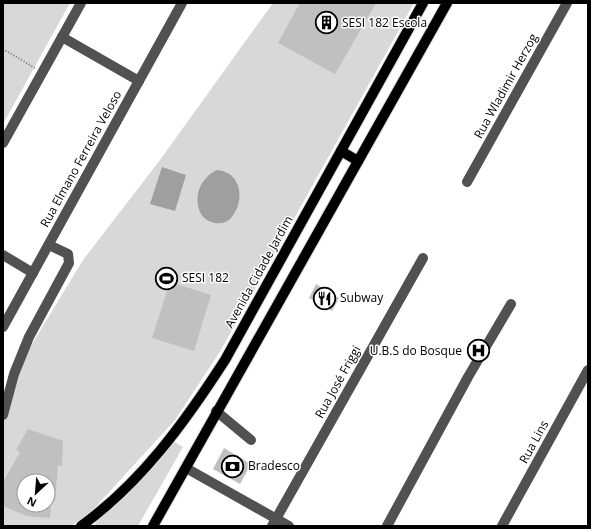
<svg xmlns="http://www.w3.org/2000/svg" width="591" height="529" viewBox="0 0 591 529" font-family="'Open Sans',sans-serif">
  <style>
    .green { fill: #d8d8d8; fill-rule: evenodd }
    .water { fill: #9f9f9f }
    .building { fill: #c0c0c0; fill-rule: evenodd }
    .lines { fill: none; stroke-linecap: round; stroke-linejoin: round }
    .major-casing { stroke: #dbdbdb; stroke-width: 12 }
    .path { stroke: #737373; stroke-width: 2; stroke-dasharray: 1 2; stroke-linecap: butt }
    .minor { stroke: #515151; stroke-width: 10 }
    .major { stroke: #000; stroke-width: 10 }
    .labels { text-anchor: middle; stroke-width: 3; stroke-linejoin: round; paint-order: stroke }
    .poi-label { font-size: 12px; fill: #000; stroke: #fff; text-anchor: start }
    .street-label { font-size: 12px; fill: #000; stroke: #fff }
  </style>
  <rect width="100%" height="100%" fill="#fff"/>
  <g class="green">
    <polygon points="3,3 70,3 3,124"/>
    <path d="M273,3H414L221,350L175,420L90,513L71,526H3V422L21,362L83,260L160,160ZM24,481H48V505H24Z"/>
    <polygon points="173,441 183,447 138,526 93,526"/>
  </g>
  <g class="water">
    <polygon points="162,167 186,175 175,211 150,204"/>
    <path d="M217,170C242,172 246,202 230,219C222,227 206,223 201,214C192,197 201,177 217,170Z"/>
  </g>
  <g class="building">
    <polygon points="300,3 376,3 335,74 278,43"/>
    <polygon points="170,282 211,295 194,351 152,338"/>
    <polygon points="316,284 339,298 332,311 309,298"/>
    <path d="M28,429L63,441L62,466L58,465L55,501L51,502L50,518L27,516L3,506V490L5,487L3,486V482L20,452L16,450ZM24,481H48V505H24Z"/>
    <polygon points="224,448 251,464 240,484 213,469"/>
  </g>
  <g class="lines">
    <defs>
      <g id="major">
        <polyline points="341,151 358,161"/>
        <path d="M81,526C141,483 185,422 225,360L423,3"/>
        <polyline points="153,526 447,3"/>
      </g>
    </defs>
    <use href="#major" class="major-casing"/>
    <polyline class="path" points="3,49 35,68"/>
    <g class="minor">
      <polyline points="62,37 139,81"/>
      <polyline points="3,143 81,3"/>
      <polyline points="467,182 567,3"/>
      <polyline points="3,255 33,273"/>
      <polyline points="3,327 182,3"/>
      <polyline points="216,411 251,440"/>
      <polyline points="3,415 14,374 29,337 69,263 68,254 49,245"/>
      <polyline points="186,468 289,526"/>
      <polyline points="272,526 423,258"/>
      <polyline points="387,526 468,377 511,304"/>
      <polyline points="502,526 588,370"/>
    </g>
    <use href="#major" class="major"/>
  </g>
  <defs>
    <symbol id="building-ring" viewBox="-11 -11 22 22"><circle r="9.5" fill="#fff" stroke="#000" stroke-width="1.5"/><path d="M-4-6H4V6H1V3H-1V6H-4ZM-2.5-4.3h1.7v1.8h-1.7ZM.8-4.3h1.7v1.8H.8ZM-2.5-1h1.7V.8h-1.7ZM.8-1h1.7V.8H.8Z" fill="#000"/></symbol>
    <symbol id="stadium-ring" viewBox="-11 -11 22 22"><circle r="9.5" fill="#fff" stroke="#000" stroke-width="1.5"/><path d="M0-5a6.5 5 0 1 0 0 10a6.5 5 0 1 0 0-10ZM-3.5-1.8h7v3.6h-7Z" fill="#000"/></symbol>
    <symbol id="restaurant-ring" viewBox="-11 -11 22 22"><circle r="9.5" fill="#fff" stroke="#000" stroke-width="1.5"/><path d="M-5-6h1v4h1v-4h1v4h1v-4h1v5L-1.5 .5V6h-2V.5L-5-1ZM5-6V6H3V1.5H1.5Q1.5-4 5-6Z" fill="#000"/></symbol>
    <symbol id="hospital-ring" viewBox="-11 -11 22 22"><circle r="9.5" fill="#fff" stroke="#000" stroke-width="1.5"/><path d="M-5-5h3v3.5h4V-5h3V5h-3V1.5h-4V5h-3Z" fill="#000"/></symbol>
    <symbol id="bank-ring" viewBox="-11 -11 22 22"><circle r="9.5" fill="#fff" stroke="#000" stroke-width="1.5"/><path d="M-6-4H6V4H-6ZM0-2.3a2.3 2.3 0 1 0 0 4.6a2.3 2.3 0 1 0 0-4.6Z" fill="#000"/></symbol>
  </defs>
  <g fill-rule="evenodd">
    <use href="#building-ring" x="314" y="10" width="25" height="25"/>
    <use href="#stadium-ring" x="154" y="266" width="25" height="25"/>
    <use href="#restaurant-ring" x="312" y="286" width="25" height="25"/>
    <use href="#hospital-ring" x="466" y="338" width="25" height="25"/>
    <use href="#bank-ring" x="220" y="454" width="25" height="25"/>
  </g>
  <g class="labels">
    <g class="poi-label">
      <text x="342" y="27">SESI 182 Escola</text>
      <text x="182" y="282">SESI 182</text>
      <text x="340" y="302">Subway</text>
      <text x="462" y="355" text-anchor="end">U.B.S do Bosque</text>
      <text x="248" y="470">Bradesco</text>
    </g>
    <g class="street-label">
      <text transform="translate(506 86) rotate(-61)" y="4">Rua Wladimir Herzog</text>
      <text transform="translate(81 159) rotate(-61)" y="4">Rua Elmano Ferreira Veloso</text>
      <text transform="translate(259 272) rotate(-61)" y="4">Avenida Cidade Jardim</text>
      <text transform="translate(338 382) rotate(-61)" y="4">Rua José Friggi</text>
      <text transform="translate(534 442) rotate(-61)" y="4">Rua Lins</text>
    </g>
  </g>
  <rect width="591" height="529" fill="none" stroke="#000000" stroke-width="8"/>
  <g transform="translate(36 493) rotate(206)"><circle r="19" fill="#ffffff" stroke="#999999"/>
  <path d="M0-3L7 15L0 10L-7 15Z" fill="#000000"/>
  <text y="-6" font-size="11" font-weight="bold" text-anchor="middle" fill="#000000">N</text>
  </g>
</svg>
